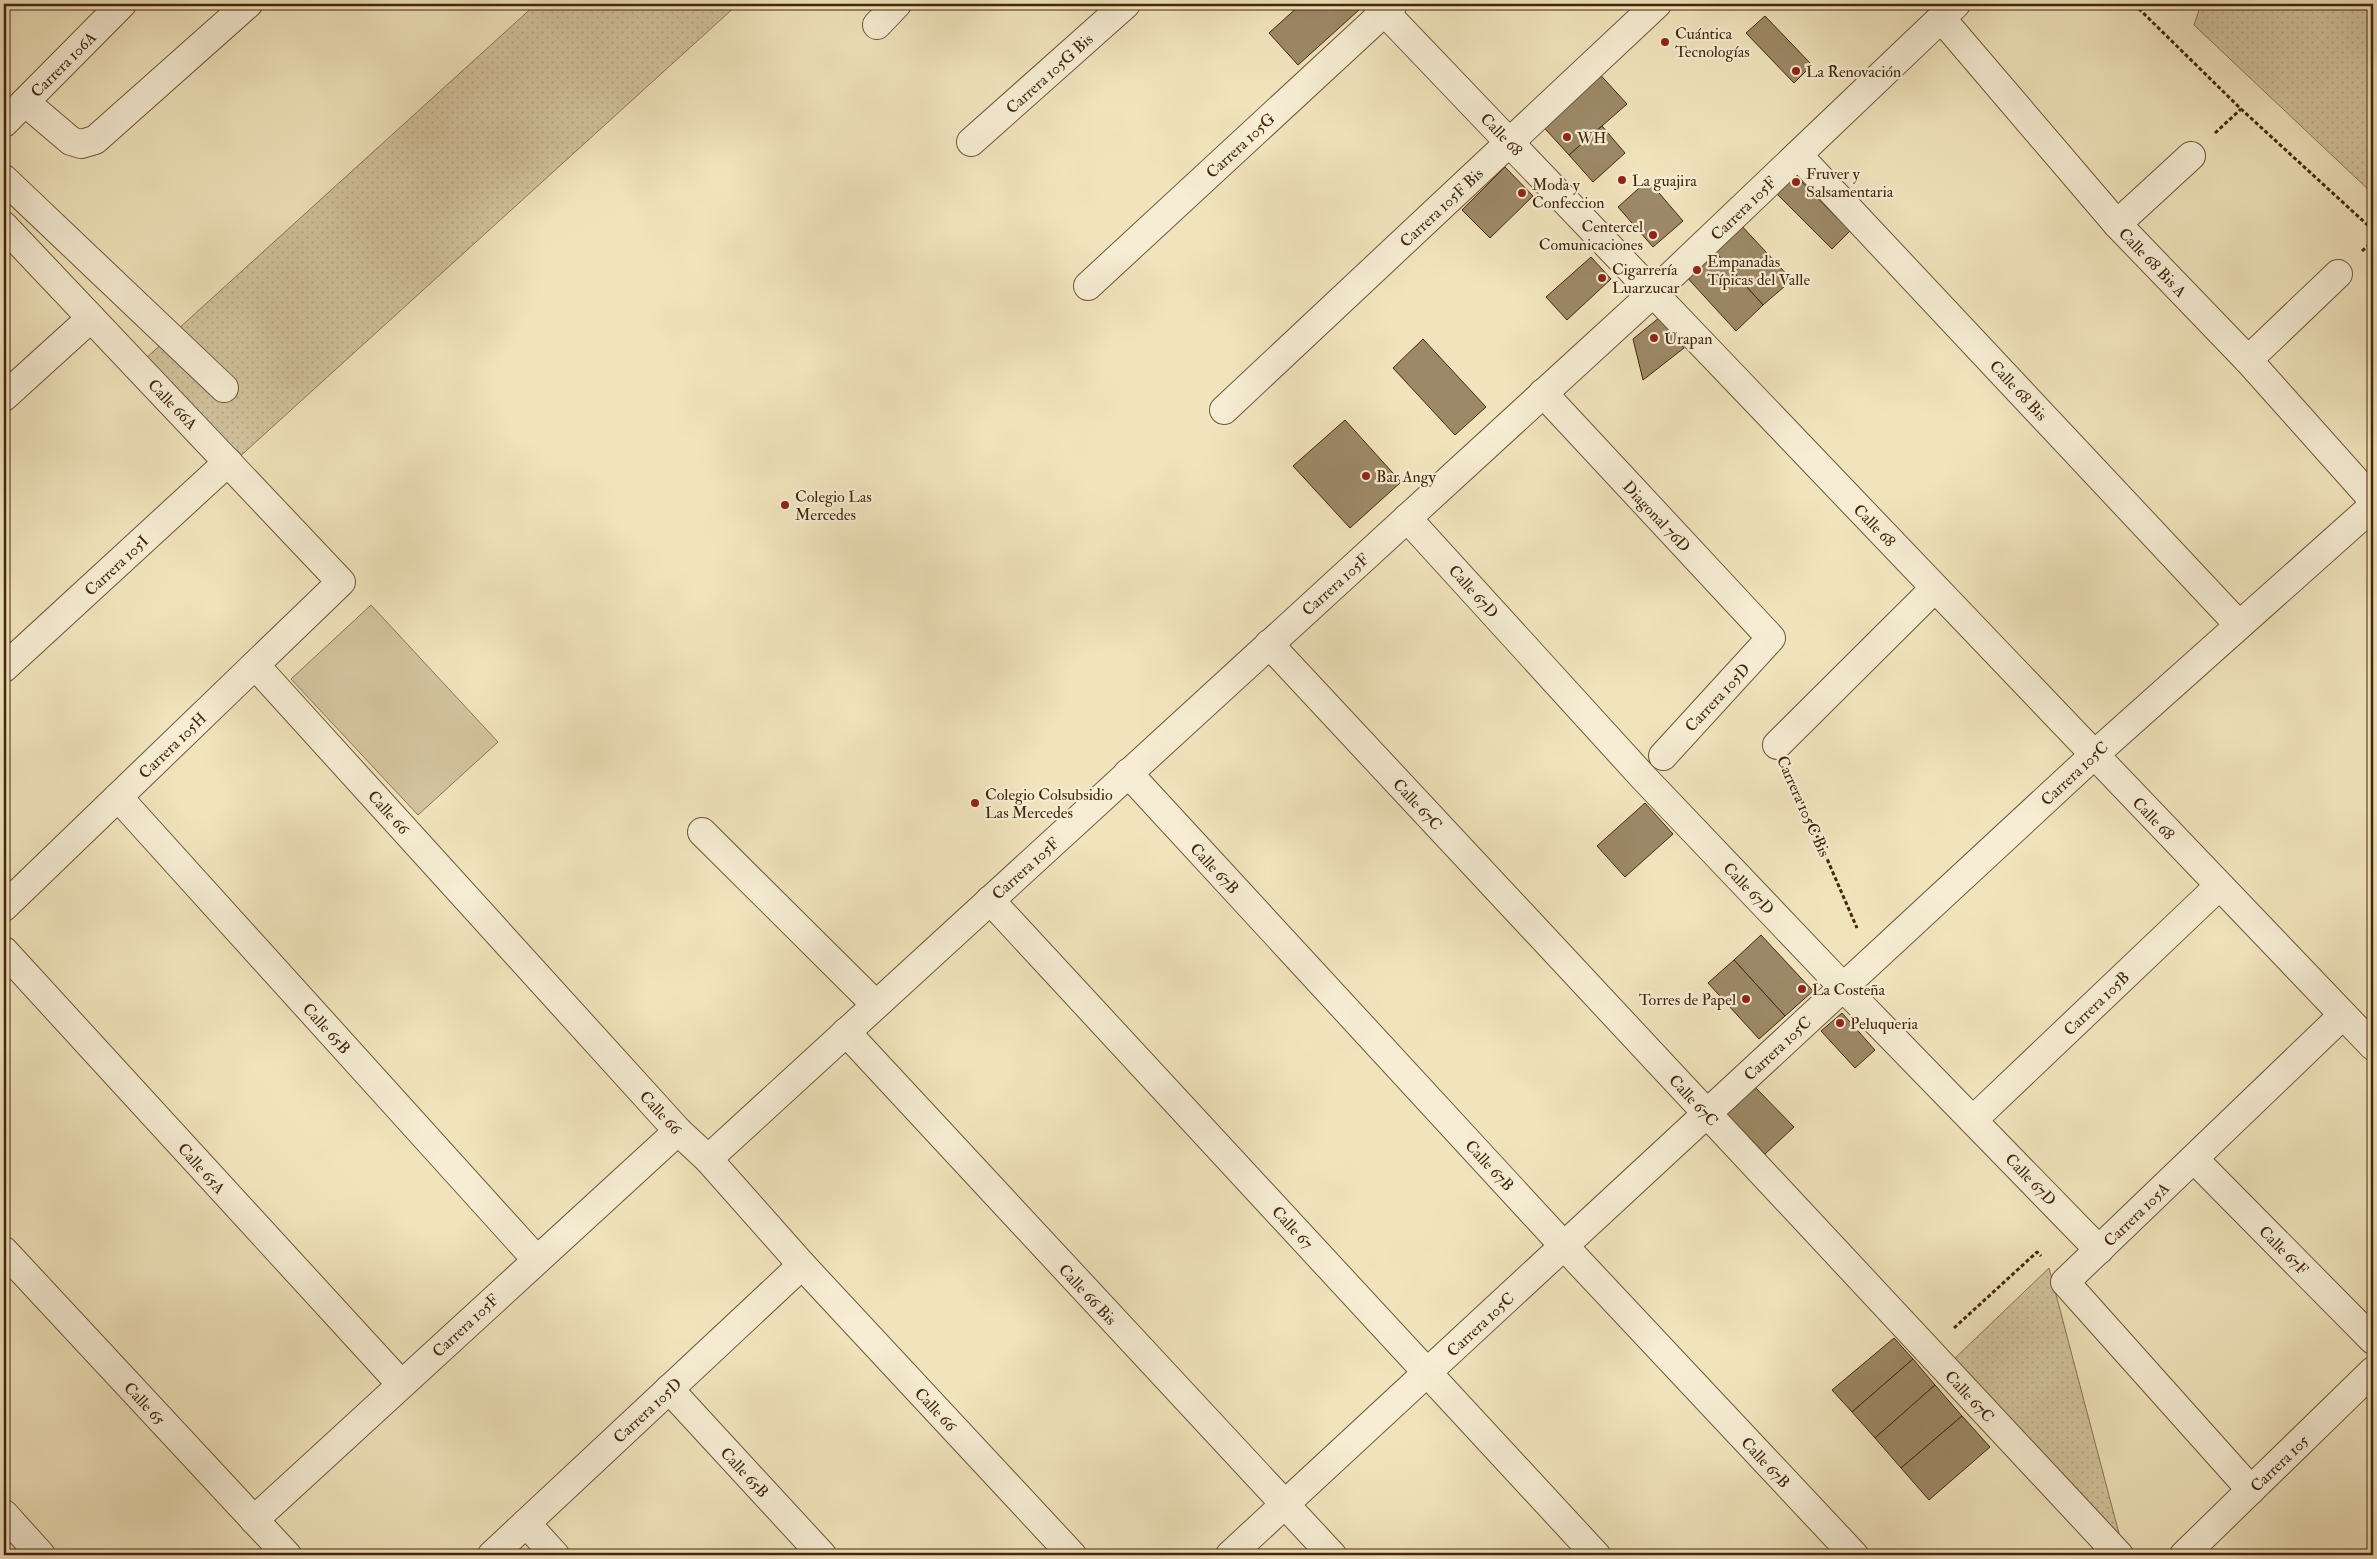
<svg xmlns="http://www.w3.org/2000/svg" width="2377" height="1559" viewBox="0 0 2377 1559" font-family="'IM FELL Double Pica',serif">
  <style>
    .park { fill: url(#park-dots); stroke: #8a7656 }
    .garden { fill: #d3c49f; stroke: #8a7656 }
    .building { fill: #9d8968; stroke: #42270c }
    .lines { fill: none; stroke-linecap: round; stroke-linejoin: round }
    .minor-casing { stroke: #6e5638; stroke-width: 30 }
    .path { stroke: #42270c; stroke-width: 3; stroke-dasharray: 4 2.5; stroke-linecap: butt }
    .minor { stroke: #f6edd4; stroke-width: 28 }
    .poi-dot { fill: #8f2418; stroke: #f6edd4; stroke-width: 2 }
    .labels { text-anchor: middle; stroke-width: 4.5; stroke-linejoin: round; paint-order: stroke }
    .poi-label { font-size: 16px; fill: #42270c; stroke: #f6edd4; text-anchor: start }
    .street-label { font-size: 16px; fill: #42270c; stroke: #f6edd4 }
  </style>
  <defs>
    <pattern id="park-dots" width="8" height="8" patternUnits="userSpaceOnUse" patternTransform="scale(1.25)"><rect width="8" height="8" fill="#d3c49f"/><path d="M2 2h.1M6 6h.1" fill="none" stroke="#b6a888" stroke-width="1.8" stroke-linecap="round"/></pattern>
  </defs>
  <rect width="100%" height="100%" fill="#f1e4bd"/>
  <filter id="stains"><feTurbulence type="fractalNoise" baseFrequency=".004" numOctaves="4"/><feColorMatrix values="0 0 0 0 .2 0 0 0 0 .09 0 0 0 0 .02 0 0 0 .5 -.17"/></filter>
  <radialGradient id="worn" r=".72"><stop offset=".6" stop-color="#630" stop-opacity="0"/><stop offset="1" stop-color="#630" stop-opacity=".3"/></radialGradient>
  <g class="park">
    <polygon points="536,4 738,4 236,460 144,360"/>
    <polygon points="2201,4 2373,4 2373,194 2194,25"/>
    <polygon points="2049,1268 2121,1541 1951,1362"/>
  </g>
  <polygon class="garden" points="371,605 498,742 418,815 291,679"/>
  <g class="building">
    <polygon points="1301,4 1353,4 1359,10 1298,65 1269,33"/>
    <polygon points="1765,16 1812,65 1794,83 1746,33"/>
    <polygon points="1595,69 1627,104 1569,155 1537,120"/>
    <polygon points="1602,126 1625,153 1593,182 1569,155"/>
    <polygon points="1505,167 1533,196 1490,238 1462,210"/>
    <polygon points="1795,175 1850,231 1832,249 1776,193"/>
    <polygon points="1648,180 1683,221 1653,247 1618,207"/>
    <polygon points="1739,223 1792,280 1763,305 1711,247"/>
    <polygon points="1711,247 1763,305 1736,331 1683,273"/>
    <polygon points="1591,257 1611,279 1567,320 1546,297"/>
    <polygon points="1660,317 1684,348 1643,380 1633,339"/>
    <polygon points="1423,339 1486,407 1455,435 1393,368"/>
    <polygon points="1345,420 1401,482 1350,528 1293,466"/>
    <polygon points="1645,803 1673,834 1625,877 1597,846"/>
    <polygon points="1761,935 1813,991 1785,1016 1734,960"/>
    <polygon points="1734,960 1785,1016 1759,1039 1708,983"/>
    <polygon points="1842,1013 1875,1050 1855,1068 1821,1031"/>
    <polygon points="1753,1085 1794,1127 1765,1154 1725,1112"/>
    <polygon points="1894,1338 1913,1359 1852,1412 1832,1390"/>
    <polygon points="1913,1359 1935,1385 1875,1438 1852,1412"/>
    <polygon points="1935,1385 1962,1416 1901,1468 1875,1438"/>
    <polygon points="1962,1416 1990,1447 1929,1500 1901,1468"/>
  </g>
  <g class="lines">
    <defs>
      <g id="minor">
        <polyline points="1377,4 2373,1046"/>
        <polyline points="1941,18 2117,224 2248,360 2373,500"/>
        <polyline points="877,25 897,4"/>
        <polyline points="25,102 71,141 81,144 95,140 248,4"/>
        <polyline points="4,123 122,4"/>
        <polyline points="971,142 1126,4"/>
        <polyline points="1798,155 2239,625"/>
        <polyline points="4,179 224,388"/>
        <polyline points="2117,224 2191,156"/>
        <polyline points="4,226 341,582 4,907"/>
        <polyline points="1088,286 1393,4"/>
        <polyline points="2248,360 2338,274"/>
        <polyline points="1543,393 1771,638 1663,756"/>
        <polyline points="4,397 91,318"/>
        <polyline points="1224,410 1657,4"/>
        <polyline points="1407,518 1643,777 1843,987 2099,1250"/>
        <polyline points="1269,644 2119,1555"/>
        <polyline points="255,665 678,1131 708,1159 802,1265 1072,1555"/>
        <polyline points="4,668 228,462"/>
        <polyline points="1777,745 1935,588"/>
        <polyline points="1128,773 1564,1246 1854,1555"/>
        <polyline points="118,797 536,1259"/>
        <polyline points="702,832 875,1004"/>
        <polyline points="990,900 1596,1555"/>
        <polyline points="4,951 401,1384"/>
        <polyline points="846,1032 1332,1555"/>
        <polyline points="1973,1120 2219,886"/>
        <polyline points="708,1159 1653,293 1956,4"/>
        <polyline points="2194,1159 2373,1340"/>
        <polyline points="4,1251 287,1555"/>
        <polyline points="669,1389 822,1555"/>
        <polyline points="2251,1490 2065,1282 2343,1015"/>
        <polyline points="4,1514 41,1555"/>
        <polyline points="254,1520 678,1131"/>
        <polyline points="526,1523 555,1555"/>
        <polyline points="492,1555 802,1265"/>
        <polyline points="1230,1555 2094,755 2373,506"/>
        <polyline points="2184,1555 2373,1371"/>
      </g>
    </defs>
    <use href="#minor" class="minor-casing"/>
    <g class="path">
      <polyline points="2134,4 2241,109 2373,230"/>
      <polyline points="2215,133 2241,109"/>
      <polyline points="2362,251 2373,241"/>
      <polyline points="1791,776 1857,928"/>
      <polyline points="1954,1328 2037,1252 2041,1256"/>
    </g>
    <use href="#minor" class="minor"/>
  </g>
  <g class="poi-dot">
    <circle cx="1665" cy="42" r="5"/>
    <circle cx="1796" cy="71" r="5"/>
    <circle cx="1567" cy="137" r="5"/>
    <circle cx="1622" cy="180" r="5"/>
    <circle cx="1796" cy="182" r="5"/>
    <circle cx="1522" cy="193" r="5"/>
    <circle cx="1653" cy="235" r="5"/>
    <circle cx="1697" cy="270" r="5"/>
    <circle cx="1602" cy="278" r="5"/>
    <circle cx="1654" cy="338" r="5"/>
    <circle cx="1366" cy="476" r="5"/>
    <circle cx="785" cy="505" r="5"/>
    <circle cx="975" cy="803" r="5"/>
    <circle cx="1802" cy="989" r="5"/>
    <circle cx="1746" cy="999" r="5"/>
    <circle cx="1840" cy="1023" r="5"/>
  </g>
  <g class="labels">
    <g class="poi-label">
      <text x="1675" y="39">Cuántica<tspan x="1675" dy="18">Tecnologías</tspan></text>
      <text x="1806" y="77">La Renovación</text>
      <text x="1577" y="143">WH</text>
      <text x="1806" y="179">Fruver y<tspan x="1806" dy="18">Salsamentaria</tspan></text>
      <text x="1632" y="186">La guajira</text>
      <text x="1532" y="190">Moda y<tspan x="1532" dy="18">Confeccion</tspan></text>
      <text x="1643" y="232" text-anchor="end">Centercel<tspan x="1643" dy="18">Comunicaciones</tspan></text>
      <text x="1707" y="267">Empanadas<tspan x="1707" dy="18">Típicas del Valle</tspan></text>
      <text x="1612" y="275">Cigarrería<tspan x="1612" dy="18">Luarzucar</tspan></text>
      <text x="1664" y="344">Urapan</text>
      <text x="1376" y="482">Bar Angy</text>
      <text x="795" y="502">Colegio Las<tspan x="795" dy="18">Mercedes</tspan></text>
      <text x="985" y="800">Colegio Colsubsidio<tspan x="985" dy="18">Las Mercedes</tspan></text>
      <text x="1812" y="995">La Costeña</text>
      <text x="1736" y="1005" text-anchor="end">Torres de Papel</text>
      <text x="1850" y="1029">Peluqueria</text>
    </g>
    <g class="street-label">
      <text transform="translate(63 64) rotate(-45)" y="6">Carrera 106A</text>
      <text transform="translate(1049 73) rotate(-42)" y="6">Carrera 105G Bis</text>
      <text transform="translate(1502 134) rotate(46)" y="6">Calle 68</text>
      <text transform="translate(1240 145) rotate(-43)" y="6">Carrera 105G</text>
      <text transform="translate(1441 207) rotate(-43)" y="6">Carrera 105F Bis</text>
      <text transform="translate(1743 208) rotate(-44)" y="6">Carrera 105F</text>
      <text transform="translate(2153 262) rotate(46)" y="6">Calle 68 Bis A</text>
      <text transform="translate(2019 390) rotate(47)" y="6">Calle 68 Bis</text>
      <text transform="translate(173 404) rotate(46)" y="6">Calle 66A</text>
      <text transform="translate(1657 516) rotate(47)" y="6">Diagonal 76D</text>
      <text transform="translate(1875 525) rotate(46)" y="6">Calle 68</text>
      <text transform="translate(116 565) rotate(-43)" y="6">Carrera 105I</text>
      <text transform="translate(1335 584) rotate(-42)" y="6">Carrera 105F</text>
      <text transform="translate(1474 591) rotate(48)" y="6">Calle 67D</text>
      <text transform="translate(1717 697) rotate(-47)" y="6">Carrera 105D</text>
      <text transform="translate(172 745) rotate(-44)" y="6">Carrera 105H</text>
      <text transform="translate(2074 773) rotate(-43)" y="6">Carrera 105C</text>
      <text transform="translate(1418 804) rotate(47)" y="6">Calle 67C</text>
      <text transform="translate(1804 806) rotate(66)" y="6">Carrera 105C Bis</text>
      <text transform="translate(389 812) rotate(48)" y="6">Calle 66</text>
      <text transform="translate(2154 818) rotate(46)" y="6">Calle 68</text>
      <text transform="translate(1025 868) rotate(-42)" y="6">Carrera 105F</text>
      <text transform="translate(1215 868) rotate(47)" y="6">Calle 67B</text>
      <text transform="translate(1749 888) rotate(46)" y="6">Calle 67D</text>
      <text transform="translate(2096 1003) rotate(-44)" y="6">Carrera 105B</text>
      <text transform="translate(327 1028) rotate(48)" y="6">Calle 65B</text>
      <text transform="translate(1777 1048) rotate(-43)" y="6">Carrera 105C</text>
      <text transform="translate(1694 1100) rotate(47)" y="6">Calle 67C</text>
      <text transform="translate(661 1112) rotate(47)" y="6">Calle 66</text>
      <text transform="translate(1490 1165) rotate(47)" y="6">Calle 67B</text>
      <text transform="translate(202 1168) rotate(48)" y="6">Calle 65A</text>
      <text transform="translate(2031 1179) rotate(46)" y="6">Calle 67D</text>
      <text transform="translate(2136 1214) rotate(-44)" y="6">Carrera 105A</text>
      <text transform="translate(1293 1227) rotate(47)" y="6">Calle 67</text>
      <text transform="translate(2284 1250) rotate(45)" y="6">Calle 67F</text>
      <text transform="translate(1088 1294) rotate(47)" y="6">Calle 66 Bis</text>
      <text transform="translate(1480 1324) rotate(-43)" y="6">Carrera 105C</text>
      <text transform="translate(465 1325) rotate(-43)" y="6">Carrera 105F</text>
      <text transform="translate(1970 1396) rotate(47)" y="6">Calle 67C</text>
      <text transform="translate(145 1403) rotate(47)" y="6">Calle 65</text>
      <text transform="translate(936 1409) rotate(47)" y="6">Calle 66</text>
      <text transform="translate(647 1410) rotate(-43)" y="6">Carrera 105D</text>
      <text transform="translate(1766 1462) rotate(47)" y="6">Calle 67B</text>
      <text transform="translate(2279 1463) rotate(-44)" y="6">Carrera 105</text>
      <text transform="translate(745 1472) rotate(47)" y="6">Calle 65B</text>
    </g>
  </g>
  <rect width="2377" height="1559" fill="none" stroke="#f1e4bd" stroke-width="20"/>
  <rect x="5" y="5" width="2367" height="1549" fill="none" stroke="#42270c" stroke-width="2.5"/>
  <rect x="10" y="10" width="2357" height="1539" fill="none" stroke="#42270c"/>
  <rect width="100%" height="100%" filter="url(#stains)"/>
  <rect width="100%" height="100%" fill="url(#worn)"/>
</svg>
